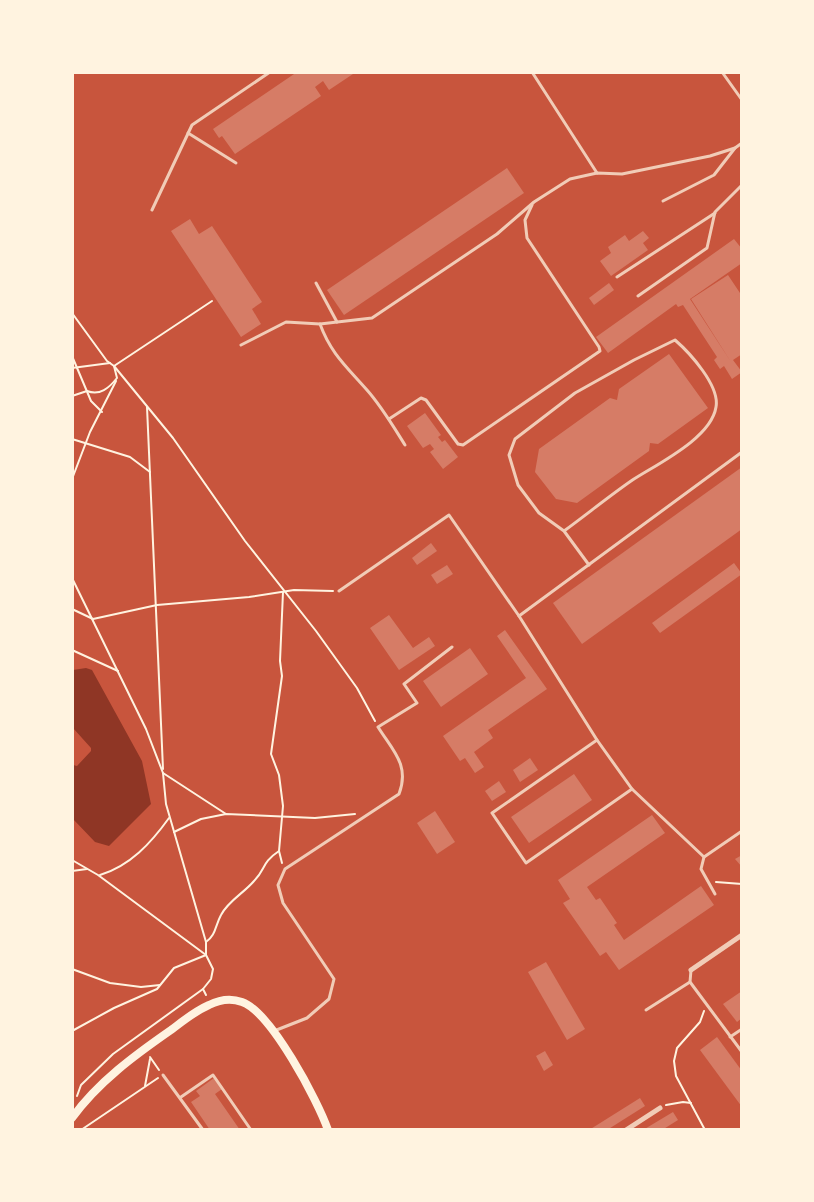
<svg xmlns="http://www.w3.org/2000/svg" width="814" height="1202" viewBox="0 0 814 1202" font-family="'Open Sans',sans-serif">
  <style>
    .water { fill: #8f3625 }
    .building { fill: #d67c66 }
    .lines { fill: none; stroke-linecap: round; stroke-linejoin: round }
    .path { stroke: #fff3e0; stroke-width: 2 }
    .service { stroke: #f1ccb7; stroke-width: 3 }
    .minor { stroke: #f1ccb7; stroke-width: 5 }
    .secondary { stroke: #fff3e0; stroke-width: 8 }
  </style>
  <rect width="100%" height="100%" fill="#c8553d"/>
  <polygon class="water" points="86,668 92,670 142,761 151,804 109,846 95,842 73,819 73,765 77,766 91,751 91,748 73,728 73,670"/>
  <g class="building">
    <polygon points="297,72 356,72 329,90 323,81 315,87 321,96 235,154 222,136 219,138 213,129"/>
    <polygon points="507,168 524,193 344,315 327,290"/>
    <polygon points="190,219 199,234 212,226 262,302 252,309 261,324 241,337 171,231"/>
    <polygon points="643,231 649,238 643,243 648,250 611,276 600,261 611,253 608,247 625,235 629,241"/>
    <polygon points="734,239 742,249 742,263 690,299 731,362 691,299 728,275 742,296 742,354 733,360 742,372 732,379 724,366 720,369 714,360 717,357 683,305 678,307 676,304 608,353 596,337"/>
    <polygon points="609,283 614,290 594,305 589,298"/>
    <polygon points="669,354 708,408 658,444 650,443 649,451 577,503 556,499 535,472 539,449 610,398 617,400 619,389"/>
    <polygon points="425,413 441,435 438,437 442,442 445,440 458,457 443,469 430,452 434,449 430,444 423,448 407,426"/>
    <polygon points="742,467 742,529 582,644 553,603"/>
    <polygon points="431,543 437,551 417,565 412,558"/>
    <polygon points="734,563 742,574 660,633 652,623"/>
    <polygon points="447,565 453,574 437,584 431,575"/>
    <polygon points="389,615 413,648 429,637 435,646 399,670 370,628"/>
    <polygon points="505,630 547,689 488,730 493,738 474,752 484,767 475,773 465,758 460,761 443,736 526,678 497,636"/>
    <polygon points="470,648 488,674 441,707 423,681"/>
    <polygon points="530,758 538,770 520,782 513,770"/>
    <polygon points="574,774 592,800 529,843 511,817"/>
    <polygon points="499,781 506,792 492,801 485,791"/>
    <polygon points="435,811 455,842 437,854 417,823"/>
    <polygon points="652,815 665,833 587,887 596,900 600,898 617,923 614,925 624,940 701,886 714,905 619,970 606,952 600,956 563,903 570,899 558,880"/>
    <polygon points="742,855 742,867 735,859"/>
    <polygon points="546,962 585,1029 567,1040 528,972"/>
    <polygon points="742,991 742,1018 737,1022 723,1004"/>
    <polygon points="717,1037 742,1071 742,1107 700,1050"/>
    <polygon points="545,1051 553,1065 544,1071 536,1056"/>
    <polygon points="214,1078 222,1089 215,1094 240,1130 210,1130 191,1102 200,1096 196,1091"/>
    <polygon points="640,1098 645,1106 607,1130 589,1130"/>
    <polygon points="673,1112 678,1120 662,1130 643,1130"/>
  </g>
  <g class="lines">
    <g class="path">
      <polyline points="72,313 107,361 114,366 173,438 245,541 316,631 357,688 375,721"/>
      <polyline points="72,356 91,401 102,412"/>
      <polyline points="72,368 110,363"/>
      <path d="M72,396L87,391C100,396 109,388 117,378L114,366L212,301"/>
      <polyline points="147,407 163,769"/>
      <polyline points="72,439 130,457 150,472"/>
      <polyline points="72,479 90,432 116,381"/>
      <polyline points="72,578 146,729 163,773 166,804 206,942 206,955 174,968 157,989 114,1008 72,1031"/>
      <polyline points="72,609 93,619 157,605 249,597 294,590 333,591"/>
      <polyline points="72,650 118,671"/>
      <polyline points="163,773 226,814"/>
      <polyline points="174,832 201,819 226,814 315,818 355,814"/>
      <polyline points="72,860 98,875 206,955 213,969 211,979 203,989 206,995"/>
      <polyline points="282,863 279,851 283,806 279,775 271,754 282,676 280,661 283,592"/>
      <polyline points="72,871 87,869"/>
      <path d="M100,875C130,866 151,843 169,818"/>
      <polyline points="716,882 742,884"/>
      <path d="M206,942C216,935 215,926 221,915C228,901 244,893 254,881C266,869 261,863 279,851"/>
      <polyline points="72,969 110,983 141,987 160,985"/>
      <polyline points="704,1011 700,1022 677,1048 674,1061 676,1076 705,1130"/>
      <polyline points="150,1057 159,1070"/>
      <polyline points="145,1086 150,1059"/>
      <polyline points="77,1096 81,1085 113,1054 203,989"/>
      <polyline points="666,1105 683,1102 691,1103"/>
      <polyline points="81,1130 158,1078"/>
    </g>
    <g class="service">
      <polyline points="532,72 597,173"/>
      <polyline points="722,72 742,100"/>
      <polyline points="188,133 236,163"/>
      <polyline points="663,201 714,175 735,148"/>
      <polyline points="152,210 192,125 270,72"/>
      <polyline points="617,277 715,213"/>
      <polyline points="316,283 337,322"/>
      <polyline points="638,296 707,248 715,212 742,185"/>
      <path d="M320,324C331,354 347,367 367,390C382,407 393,426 405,445"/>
      <polyline points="241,345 286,322 320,324 372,318 497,234 534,202 570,179 597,173 622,174 710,156 735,148 742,143"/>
      <polyline points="389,419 421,398 426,400 458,444 463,445 600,351 599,347 527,238 525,220 532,205"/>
      <path d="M564,531L539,513L518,485L509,455L515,439L575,393L634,360L675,340C690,353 720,386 716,407C711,439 655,465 631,481C608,497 586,515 564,531L589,565"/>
      <polyline points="339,591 449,515 519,616"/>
      <polyline points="597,740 492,813 526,863 632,789"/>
      <polyline points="704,857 632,789 597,740 519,616 742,452"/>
      <polyline points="715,894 701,869 704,857 742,831"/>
      <polyline points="691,970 690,982 742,1052"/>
      <polyline points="646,1010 690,982"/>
      <path d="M274,1031L307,1018L329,999L334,979L283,903L278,885L285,869L399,794C410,765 393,751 378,727L417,703L404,684L452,647"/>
      <polyline points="730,1037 742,1029"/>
      <polyline points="163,1075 203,1130"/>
      <polyline points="181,1097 213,1075 251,1130"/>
    </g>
    <g class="minor">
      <polyline points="691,970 742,935"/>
      <polyline points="626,1130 660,1108"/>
    </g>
    <path class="secondary" d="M72,1118C98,1082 135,1055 171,1030C183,1021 195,1011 209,1005C219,1000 231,998 242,1002C271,1012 318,1101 328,1130"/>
  </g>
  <rect width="814" height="1202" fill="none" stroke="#fff3e0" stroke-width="148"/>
</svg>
